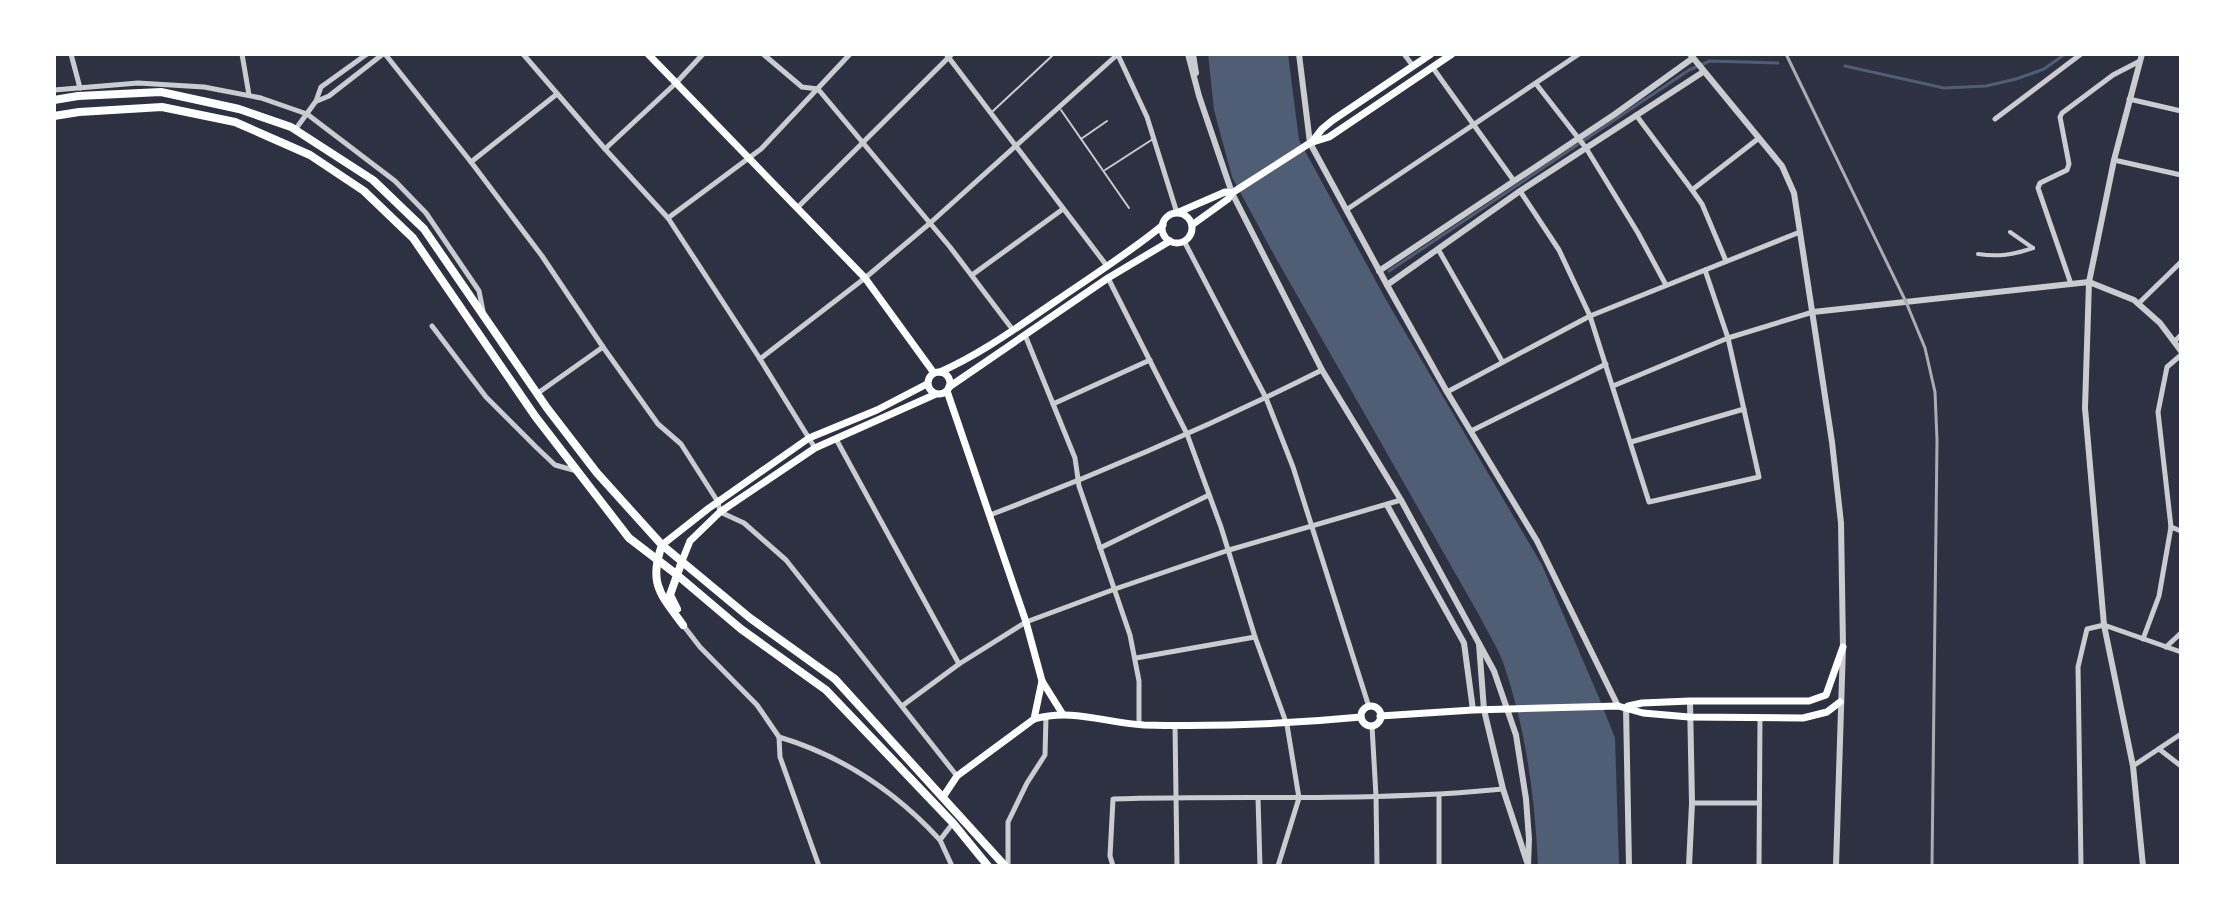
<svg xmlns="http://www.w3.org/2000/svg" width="2235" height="920" viewBox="0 0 2235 920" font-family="Inter,sans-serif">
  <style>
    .water { fill: #4f5d75 }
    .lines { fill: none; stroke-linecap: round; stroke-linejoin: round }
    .stream { stroke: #4f5d75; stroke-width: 3 }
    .service { stroke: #caccd0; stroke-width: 2 }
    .pedestrian { stroke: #caccd0; stroke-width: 4 }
    .minor { stroke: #caccd0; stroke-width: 5 }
    .tertiary { stroke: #caccd0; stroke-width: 6 }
    .secondary { stroke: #fff; stroke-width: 7 }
    .primary { stroke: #fff; stroke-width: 8 }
    .rail { stroke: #abadb3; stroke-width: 3 }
  </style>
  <rect width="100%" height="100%" fill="#2d3142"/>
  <path class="water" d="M1208,54H1288L1299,140L1385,298L1542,565L1600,700L1615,738L1619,866H1538C1535,798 1526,730 1504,665C1498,648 1487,631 1479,615L1273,253L1232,177L1214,110Z"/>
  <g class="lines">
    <g class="stream">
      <polyline points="1845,66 1944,88 1986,86 2016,79 2044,69 2065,54"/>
      <polyline points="1389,271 1689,70 1710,61 1778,63"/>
    </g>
    <g class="service">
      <polyline points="1061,110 1129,208"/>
      <polyline points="993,111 1054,54"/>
      <polyline points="1081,139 1107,121"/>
      <polyline points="1105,170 1153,139"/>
    </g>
    <g class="pedestrian">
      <polyline points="2010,232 2033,248"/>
      <path d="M1978,254C1998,257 2013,255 2033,248"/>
    </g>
    <g class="minor">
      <polyline points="71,54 80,88"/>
      <polyline points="242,54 249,95"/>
      <polyline points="385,54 471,162 542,256 603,347 658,424 681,444 718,502 720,512 744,523 786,560 957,776"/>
      <polyline points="523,54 605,149 668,218 760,359 815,448"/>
      <polyline points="763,54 802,87 818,89 950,247 1013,330"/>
      <polyline points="946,54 1107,266"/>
      <polyline points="1404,54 1413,66"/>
      <polyline points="1118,55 1147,117 1177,213"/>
      <polyline points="1433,68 1514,181"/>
      <polyline points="1537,85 1586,148 1638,233 1666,285"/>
      <polyline points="54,90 138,83 204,87 261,98 307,114 395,181 426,213 479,291 483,311"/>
      <polyline points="2129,99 2181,111"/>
      <polyline points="317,101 329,96 383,54"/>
      <polyline points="1636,115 1692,190 1759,138"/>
      <polyline points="1995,119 2081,54"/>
      <polyline points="295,130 316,101 321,87 367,54"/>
      <polyline points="605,149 676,83 703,54"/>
      <polyline points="2114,160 2181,175"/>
      <polyline points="471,162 557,94"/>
      <polyline points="1692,190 1702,204 1726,261"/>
      <polyline points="1520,191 1559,250 1590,316 1649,502 1759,477 1728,338 1705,270"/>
      <polyline points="798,207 952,54"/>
      <polyline points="1346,210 1579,54"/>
      <polyline points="668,218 761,149 850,54"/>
      <polyline points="1184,241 1266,398 1293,467 1369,707"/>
      <polyline points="1438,249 1502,361"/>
      <polyline points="972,275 1063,209"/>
      <polyline points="1108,278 1187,434 1221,527 1255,637 1287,725 1299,798 1278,866"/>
      <polyline points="2071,284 2038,188 2040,183 2067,170 2069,164 2060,117 2062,113 2113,75 2140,61"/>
      <polyline points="2138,304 2181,262"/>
      <polyline points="432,326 486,397 536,447 555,465 577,471"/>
      <polyline points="1025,335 1075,458 1079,486 1130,635 1139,681 1139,725"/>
      <polyline points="2174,342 2181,335"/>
      <polyline points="760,359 865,278 929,224 1118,54"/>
      <polyline points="1613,386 1728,338 1813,312"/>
      <polyline points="1447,392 1590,316 1800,232"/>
      <polyline points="538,393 603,347"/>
      <polyline points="1053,404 1150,360"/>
      <polyline points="1471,431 1606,364"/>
      <polyline points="836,439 959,664"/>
      <polyline points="1631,442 1744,409"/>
      <path d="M990,515C1103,472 1214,424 1322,370"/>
      <polyline points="2171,527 2181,531"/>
      <polyline points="1100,548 1209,495"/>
      <polyline points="683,625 700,647 757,705 779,737"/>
      <polyline points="2143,639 2159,596 2171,527 2158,412 2167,367 2181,355"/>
      <polyline points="2166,647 2181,633"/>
      <polyline points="1136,658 1255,637"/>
      <polyline points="902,706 959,664 1026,622 1115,589 1229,550 1401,500"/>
      <polyline points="1175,725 1177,866"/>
      <polyline points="1372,726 1376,796 1377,866"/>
      <polyline points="2159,749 2181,766"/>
      <polyline points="2133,766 2181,734"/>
      <polyline points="1258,798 1260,866"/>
      <polyline points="1692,803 1759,803"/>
      <path d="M819,866L780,757L779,737C843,756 895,791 940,840"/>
      <polyline points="952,866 940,840 953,823"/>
      <polyline points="1008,866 1008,822 1027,783 1045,755 1046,717"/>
      <path d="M1113,866L1110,856L1113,799C1243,795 1373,802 1503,789"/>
      <polyline points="1439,866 1439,795"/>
      <polyline points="1759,866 1760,717"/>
      <polyline points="2081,866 2078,667 2087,629 2104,625 2181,652"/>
    </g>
    <g class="tertiary">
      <polyline points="1188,54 1199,96 1232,193 1322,370 1401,500 1494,671 1516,735 1526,799 1529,839 1528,866"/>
      <polyline points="1193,54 1196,73"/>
      <polyline points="1299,54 1310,143 1387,285 1447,392 1537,541 1618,706"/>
      <polyline points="1690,54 1782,166 1794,193 1832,442 1841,523 1843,647 1836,866"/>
      <polyline points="2142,54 2114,160 2089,282 2085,408 2104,625 2133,766 2143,866"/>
      <polyline points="1379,271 1615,114 1693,58"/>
      <polyline points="1387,285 1520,191 1703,72"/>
      <polyline points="1813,312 2089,282 2134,300 2160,323 2181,351"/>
      <polyline points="1387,505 1464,643 1473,710"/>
      <polyline points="1479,644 1484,710 1503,789 1527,862"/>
      <polyline points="1626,707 1629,866"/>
      <polyline points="1689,866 1692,803 1690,701"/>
    </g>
    <g class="secondary">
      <polyline points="648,54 865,278 934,373"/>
      <polyline points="1312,142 1322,129 1333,120 1431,54"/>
      <polyline points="1179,212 1225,192 1232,193"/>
      <circle cx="1177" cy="228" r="15"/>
      <polyline points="1192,225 1228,199 1232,193 1310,143 1329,137 1452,54"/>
      <circle cx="939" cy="383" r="11"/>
      <path d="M940,372C981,354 1019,326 1056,301C1092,276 1129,253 1163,225"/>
      <polyline points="949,387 1108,278 1170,241"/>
      <polyline points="947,391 1026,622 1042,681 1062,713"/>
      <polyline points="662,545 709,508 809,438 877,410 927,384"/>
      <polyline points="682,561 690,541 720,512 815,448 936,394"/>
      <polyline points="1628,706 1642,703 1690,701 1809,701 1826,695 1843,647"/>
      <circle cx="1371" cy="716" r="10"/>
      <polyline points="1380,716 1473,710 1618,706 1643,713 1689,717 1803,718 1827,712 1840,702"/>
      <polyline points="1034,719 1042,681"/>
      <path d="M943,797L957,776L1034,719C1073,708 1105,723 1144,725C1217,727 1288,724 1361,717"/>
    </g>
    <g class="primary">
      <polyline points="54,100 78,96 161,92 239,109 291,127 373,180 424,229 547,408 597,473 662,545 750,618 835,679 1005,866"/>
      <polyline points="54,116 79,112 162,107 235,122 310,155 364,191 413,238 535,416 629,538 676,574 741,629 826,690 953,823 988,866"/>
      <path d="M662,545C648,584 661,595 683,625"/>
      <polyline points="677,609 670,595 682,561"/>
    </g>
    <polyline class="rail" points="1786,54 1906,302 1925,348 1935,392 1937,440 1932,866"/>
  </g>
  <rect width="2235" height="920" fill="none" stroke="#ffffff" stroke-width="112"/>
</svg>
